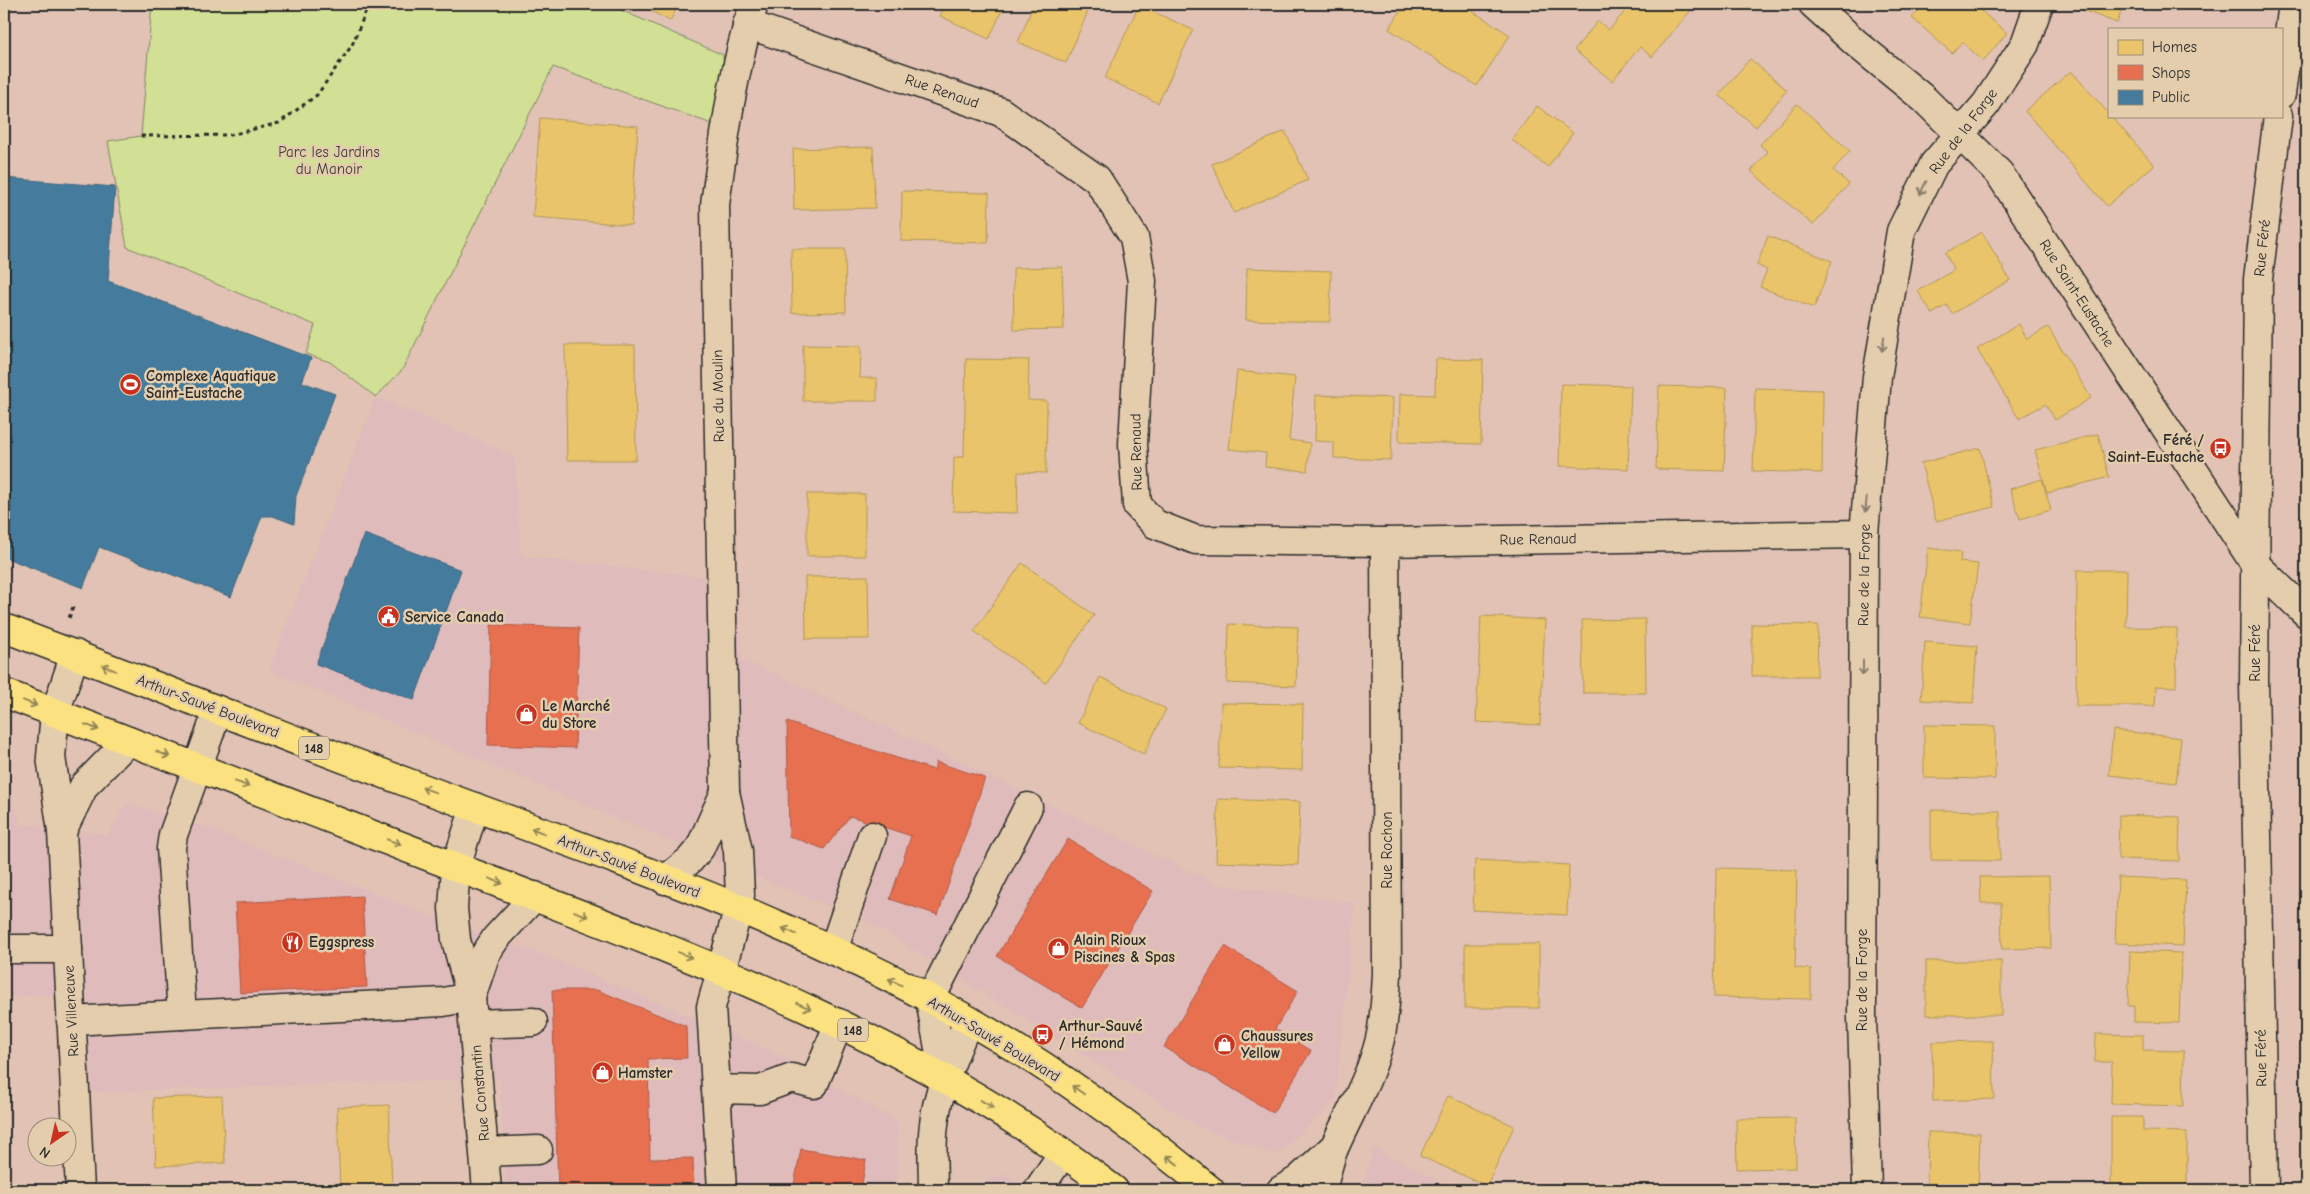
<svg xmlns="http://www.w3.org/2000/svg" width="2310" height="1194" viewBox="0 0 2310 1194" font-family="'Comic Neue',sans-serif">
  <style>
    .built { fill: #dfbbbb }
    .green { fill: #d1e094; stroke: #7e8660 }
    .homes { fill: #e9c46a; stroke: #b09657 }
    .shops { fill: #e76f51; stroke: #af5b46 }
    .public { fill: #457b9d; stroke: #3d637b }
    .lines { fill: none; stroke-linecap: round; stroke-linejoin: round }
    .minor-casing { stroke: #2b2b2b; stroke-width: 31 }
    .major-casing { stroke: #2b2b2b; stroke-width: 31 }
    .path { stroke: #2b2b2b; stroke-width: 3; stroke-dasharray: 4 4; stroke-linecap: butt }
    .minor { stroke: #e4cdad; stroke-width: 28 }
    .major { stroke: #fbe180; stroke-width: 28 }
    .oneway { stroke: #887c6c }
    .oneway2 { stroke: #938656 }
    .labels { text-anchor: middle; stroke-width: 5; stroke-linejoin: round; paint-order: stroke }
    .shield { fill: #e4cdad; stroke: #625c52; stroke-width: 1 }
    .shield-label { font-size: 14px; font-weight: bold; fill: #2b2b2b }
    .street-label { font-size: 15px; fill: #2b2b2b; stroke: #e4cdad }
    .park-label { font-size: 15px; fill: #3c3d36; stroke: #e4cdad }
    .poi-label { font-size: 15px; font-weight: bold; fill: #2b2b2b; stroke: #e4cdad; text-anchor: start }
  </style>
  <rect width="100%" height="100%" fill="#e1c2b5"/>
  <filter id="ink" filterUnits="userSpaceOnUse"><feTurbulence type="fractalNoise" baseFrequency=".02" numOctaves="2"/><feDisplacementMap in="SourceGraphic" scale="10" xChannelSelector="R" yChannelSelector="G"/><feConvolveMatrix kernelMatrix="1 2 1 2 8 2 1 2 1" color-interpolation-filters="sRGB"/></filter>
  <g filter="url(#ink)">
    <g class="built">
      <polygon points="376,397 514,456 521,556 739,581 741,658 1219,885 1355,903 1335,1101 1276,1155 1198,1126 874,925 618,819 269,670"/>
      <polygon points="4,768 20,824 108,835 127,803 208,828 428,915 557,960 773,1052 897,1120 898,1190 506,1190 500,1078 91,1092 86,996 4,996"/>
      <polygon points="1374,1148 1456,1190 1360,1190"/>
      <polygon points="1004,1173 1025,1190 983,1190 982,1184"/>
    </g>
    <polygon class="green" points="152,4 607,4 723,55 726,129 553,67 402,370 376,397 330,362 306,354 315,325 127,247 108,141 141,136"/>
    <g class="homes">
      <polygon points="638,4 679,4 670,21"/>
      <polygon points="946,4 1005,4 989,39 940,16"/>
      <polygon points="1034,4 1091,4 1066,63 1018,42"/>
      <polygon points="1405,4 1461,4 1510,35 1477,86 1389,29"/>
      <polygon points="1631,4 1696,4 1652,57 1640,47 1612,81 1574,50 1598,21 1609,30"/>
      <polygon points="1925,4 1973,4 2007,33 1983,61 1962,42 1952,53 1912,18"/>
      <polygon points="2079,4 2124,4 2117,23 2077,8"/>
      <polygon points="1139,5 1193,30 1158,103 1105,78"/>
      <polygon points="1750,59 1787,90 1756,127 1719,95"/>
      <polygon points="2071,71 2109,114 2109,116 2111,116 2154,165 2107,206 2025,111"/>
      <polygon points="1797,104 1850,151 1833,170 1849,184 1813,225 1751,171 1768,152 1760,145"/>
      <polygon points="1537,106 1573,133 1548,167 1512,140"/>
      <polygon points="540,118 638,126 631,225 533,217"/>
      <polygon points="1285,131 1308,180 1234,213 1212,164"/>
      <polygon points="873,147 875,208 794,210 793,149"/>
      <polygon points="902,191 989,193 988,243 901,241"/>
      <polygon points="1982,232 2010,280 1952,314 1947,305 1932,314 1918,291 1954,270 1945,253"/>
      <polygon points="1768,236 1832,261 1814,308 1760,287 1767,270 1757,265"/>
      <polygon points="791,249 845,249 846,312 792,313"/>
      <polygon points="1062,267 1064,329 1014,330 1013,268"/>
      <polygon points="1247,268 1331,271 1330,322 1246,320"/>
      <polygon points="2019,324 2027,339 2048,327 2091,398 2055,420 2045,404 2019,419 1977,349"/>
      <polygon points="565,345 635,345 636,460 567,460"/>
      <polygon points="803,345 861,346 860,378 877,378 877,401 803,401"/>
      <polygon points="966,359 1029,360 1028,400 1047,401 1046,473 1018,472 1017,513 953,511 954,457 964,457"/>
      <polygon points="1436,359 1483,360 1481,444 1399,442 1400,394 1435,395"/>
      <polygon points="1237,371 1295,377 1289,440 1310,443 1307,471 1265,467 1266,453 1229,449"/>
      <polygon points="1561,384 1631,386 1628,469 1559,466"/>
      <polygon points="1659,386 1727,388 1724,471 1656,469"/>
      <polygon points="1755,388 1823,390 1822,473 1753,471"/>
      <polygon points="1316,395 1393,398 1391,460 1334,458 1334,442 1315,441"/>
      <polygon points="2098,434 2109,477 2047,493 2035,450"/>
      <polygon points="1980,448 1994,507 1936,521 1921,463"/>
      <polygon points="2042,479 2051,510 2020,519 2010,489"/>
      <rect x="807" y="494" width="58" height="62"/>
      <polygon points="1928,548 1961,552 1960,562 1978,564 1970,623 1920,617"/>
      <polygon points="1022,563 1094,615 1046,683 974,631"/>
      <polygon points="2077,570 2127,570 2126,627 2177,628 2176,687 2156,686 2155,706 2076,706"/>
      <polygon points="868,576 869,639 806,639 805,577"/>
      <polygon points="1481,616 1545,620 1540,725 1476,722"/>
      <polygon points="1645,619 1646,693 1583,693 1582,620"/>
      <polygon points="1229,624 1298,627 1296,686 1227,683"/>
      <polygon points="1752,624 1818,625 1817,676 1752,676"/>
      <polygon points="1925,642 1977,646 1973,703 1921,700"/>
      <polygon points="1100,677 1166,709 1144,754 1078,723"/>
      <polygon points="1221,703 1303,704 1302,770 1219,768"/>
      <polygon points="1924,725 1995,726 1995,779 1924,778"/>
      <polygon points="2113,730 2181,738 2176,783 2109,775"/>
      <polygon points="1218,799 1300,802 1298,865 1216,862"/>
      <polygon points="1931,810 2000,811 2000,861 1931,860"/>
      <polygon points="2119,815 2180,817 2179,861 2118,859"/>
      <polygon points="1475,860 1569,865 1567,915 1473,910"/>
      <polygon points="1716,868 1797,870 1795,968 1811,969 1811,999 1714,997"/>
      <polygon points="2049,876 2051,948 2002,949 2001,903 1981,903 1980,877"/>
      <polygon points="2118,877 2186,880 2183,946 2115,943"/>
      <rect x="1465" y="944" width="74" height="64"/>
      <polygon points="2130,951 2181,953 2179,1023 2134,1022 2134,1006 2128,1006"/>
      <rect x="1926" y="961" width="75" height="54"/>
      <polygon points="2096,1034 2143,1035 2143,1050 2184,1051 2183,1106 2111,1104 2112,1062 2095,1062"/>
      <polygon points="1993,1041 1994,1099 1933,1101 1932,1042"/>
      <polygon points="222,1096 225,1163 156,1166 153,1098"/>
      <polygon points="1448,1096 1514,1126 1487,1186 1420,1156"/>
      <polygon points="389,1105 392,1190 340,1190 337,1107"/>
      <polygon points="2111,1117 2143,1117 2143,1131 2187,1132 2187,1187 2111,1186"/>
      <polygon points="1795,1118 1796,1168 1737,1169 1736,1119"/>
      <polygon points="1928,1132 1980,1133 1978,1190 1927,1190"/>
      <polygon points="227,1186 227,1190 166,1190"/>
    </g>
    <g class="shops">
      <polygon points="491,625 579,628 575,748 488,745"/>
      <polygon points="787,722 934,770 936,762 985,778 938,915 890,899 911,836 850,816 824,849 789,836"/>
      <polygon points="1068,839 1153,891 1082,1008 997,956"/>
      <polygon points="362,896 367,987 240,993 235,903"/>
      <polygon points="1225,946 1298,991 1275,1029 1311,1051 1273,1113 1164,1047"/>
      <polygon points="552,990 597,990 686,1026 687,1058 648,1059 650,1159 693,1158 694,1190 558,1190"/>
      <polygon points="801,1149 866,1160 861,1190 793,1190"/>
    </g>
    <g class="public">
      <polygon points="4,178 115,187 108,281 311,358 302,382 335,394 296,496 294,524 273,516 262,516 231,597 99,547 83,588 4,557"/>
      <polygon points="364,534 461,570 414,700 316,664"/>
    </g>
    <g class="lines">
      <defs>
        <g id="minor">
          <path d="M754,4C733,69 724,138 715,205L725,792L738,851L740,895L738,910L711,1007L716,1089L760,1090L792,1078L814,1084L839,1023"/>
          <polyline points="1813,4 1857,44 1924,99 1999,173 2255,564 2306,613"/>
          <polyline points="747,24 1001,112 1097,179 1134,237 1142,281 1133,444 1137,505 1155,524 1196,540 1385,542 1864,534"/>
          <polyline points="2281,94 2293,4"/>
          <polyline points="75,654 55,713 51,757 62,831 80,1190"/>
          <polyline points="218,710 173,835 171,848 182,1015 443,1002 471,997"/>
          <polyline points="475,807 456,866 453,908 456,940 471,997 487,1190"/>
          <polyline points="62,831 84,786 128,741"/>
          <polyline points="665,880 690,860 700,848 725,792"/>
          <polyline points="6,949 68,949"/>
          <polyline points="833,951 872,836"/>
          <polyline points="471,997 486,953 496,938 535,896"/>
          <polyline points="71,1021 182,1015"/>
          <polyline points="474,1024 533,1022"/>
          <polyline points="945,1080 930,1000 1028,807"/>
          <polyline points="716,1089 722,1190"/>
          <polyline points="485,1152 538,1150"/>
          <path d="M933,1190C933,1168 931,1146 934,1124C938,1088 955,1054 968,1021"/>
          <polyline points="1038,1190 1063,1153"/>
          <polyline points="1281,1190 1298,1180 1334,1147"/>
          <path d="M1322,1190C1326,1176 1329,1159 1335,1146C1351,1110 1371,1077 1380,1039C1385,1017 1386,995 1387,973L1385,542"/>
          <polyline points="1867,1190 1862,1017 1864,534 1877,377 1901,231 1934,164 1986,104 2025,44 2039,4"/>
          <polyline points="2264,1190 2254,683 2258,279 2278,116"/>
        </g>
        <g id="major">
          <path d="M4,628C138,678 271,732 406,782C614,859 831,932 1020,1051C1086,1093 1150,1140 1210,1190"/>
          <path d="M4,693C155,751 306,809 456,867C685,954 919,1039 1114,1190"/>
        </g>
      </defs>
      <use href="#minor" class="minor-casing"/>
      <use href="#major" class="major-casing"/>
      <g class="path">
        <polyline points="141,136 230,135 279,123 317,95 352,45 369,4"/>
        <polyline points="69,618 73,607"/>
      </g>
      <use href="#minor" class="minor"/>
      <use href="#major" class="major"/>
    </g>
    <defs><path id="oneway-shaft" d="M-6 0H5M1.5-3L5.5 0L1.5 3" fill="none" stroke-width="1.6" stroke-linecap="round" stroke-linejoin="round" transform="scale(1.25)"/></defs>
    <g class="oneway">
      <use href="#oneway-shaft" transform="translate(1923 188) rotate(116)"/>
      <use href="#oneway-shaft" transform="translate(1883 344) rotate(99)"/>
      <use href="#oneway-shaft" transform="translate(1866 505) rotate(95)"/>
      <use href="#oneway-shaft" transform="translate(1863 668) rotate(90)"/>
    </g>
    <g class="oneway2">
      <use href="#oneway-shaft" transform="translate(109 668) rotate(-158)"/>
      <use href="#oneway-shaft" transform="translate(30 703) rotate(21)"/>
      <use href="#oneway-shaft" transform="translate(92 727) rotate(21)"/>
      <use href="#oneway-shaft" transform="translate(163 754) rotate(21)"/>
      <use href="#oneway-shaft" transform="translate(242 784) rotate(20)"/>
      <use href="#oneway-shaft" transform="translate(429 790) rotate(-160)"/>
      <use href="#oneway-shaft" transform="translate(538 831) rotate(-159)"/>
      <use href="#oneway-shaft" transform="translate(394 842) rotate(21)"/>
      <use href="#oneway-shaft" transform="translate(496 881) rotate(21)"/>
      <use href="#oneway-shaft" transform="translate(581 914) rotate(22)"/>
      <use href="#oneway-shaft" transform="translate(789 931) rotate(-156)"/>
      <use href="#oneway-shaft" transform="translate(685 955) rotate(22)"/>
      <use href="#oneway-shaft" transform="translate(895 982) rotate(-153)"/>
      <use href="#oneway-shaft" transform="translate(804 1006) rotate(25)"/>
      <use href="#oneway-shaft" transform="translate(1078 1090) rotate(-145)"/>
      <use href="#oneway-shaft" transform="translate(987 1104) rotate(31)"/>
      <use href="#oneway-shaft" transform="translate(1172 1160) rotate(-142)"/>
    </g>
  </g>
  <defs>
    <symbol id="stadium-disc" viewBox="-11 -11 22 22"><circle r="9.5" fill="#c8321e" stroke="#e4cdad"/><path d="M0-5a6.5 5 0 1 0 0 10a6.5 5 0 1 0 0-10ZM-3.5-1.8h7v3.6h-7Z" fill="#fff"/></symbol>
    <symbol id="bus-disc" viewBox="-11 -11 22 22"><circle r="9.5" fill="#c8321e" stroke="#e4cdad"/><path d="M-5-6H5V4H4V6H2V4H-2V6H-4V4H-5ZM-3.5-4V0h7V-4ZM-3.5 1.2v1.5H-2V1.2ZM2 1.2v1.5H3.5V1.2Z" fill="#fff"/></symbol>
    <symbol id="civic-disc" viewBox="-11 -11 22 22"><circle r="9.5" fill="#c8321e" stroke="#e4cdad"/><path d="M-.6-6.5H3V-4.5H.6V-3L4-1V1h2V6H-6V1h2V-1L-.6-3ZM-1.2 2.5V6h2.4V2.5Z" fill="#fff"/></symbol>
    <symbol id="shop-disc" viewBox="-11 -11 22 22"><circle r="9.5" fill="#c8321e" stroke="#e4cdad"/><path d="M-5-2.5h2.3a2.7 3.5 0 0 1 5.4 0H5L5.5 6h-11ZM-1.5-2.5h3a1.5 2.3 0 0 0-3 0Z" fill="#fff"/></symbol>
    <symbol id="restaurant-disc" viewBox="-11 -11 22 22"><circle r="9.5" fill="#c8321e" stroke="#e4cdad"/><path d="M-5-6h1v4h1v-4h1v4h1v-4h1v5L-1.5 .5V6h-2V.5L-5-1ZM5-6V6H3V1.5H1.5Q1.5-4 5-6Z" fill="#fff"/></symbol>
  </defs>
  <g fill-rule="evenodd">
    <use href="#stadium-disc" x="118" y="372" width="25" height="25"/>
    <use href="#bus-disc" x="2208" y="436" width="25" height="25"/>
    <use href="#civic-disc" x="376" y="604" width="25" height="25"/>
    <use href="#shop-disc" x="514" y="702" width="25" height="25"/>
    <use href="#restaurant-disc" x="280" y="930" width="25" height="25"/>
    <use href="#shop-disc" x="1046" y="936" width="25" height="25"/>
    <use href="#bus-disc" x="1030" y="1022" width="25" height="25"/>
    <use href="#shop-disc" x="1212" y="1032" width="25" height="25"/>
    <use href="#shop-disc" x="590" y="1060" width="25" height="25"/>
  </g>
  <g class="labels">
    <g class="shield">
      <rect x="299" y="736.5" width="30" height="23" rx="4"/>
      <rect x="838" y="1018.5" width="30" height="23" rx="4"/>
    </g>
    <g class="shield-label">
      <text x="314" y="753">148</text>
      <text x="853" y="1035">148</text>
    </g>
    <g class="street-label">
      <text transform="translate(942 91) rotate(19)" y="5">Rue Renaud</text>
      <text transform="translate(1963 131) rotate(-53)" y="5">Rue de la Forge</text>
      <text transform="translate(2262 248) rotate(-84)" y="5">Rue Féré</text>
      <text transform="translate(2077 293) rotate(57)" y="5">Rue Saint-Eustache</text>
      <text transform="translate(718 396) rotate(-91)" y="5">Rue du Moulin</text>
      <text transform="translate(1136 452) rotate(-91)" y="5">Rue Renaud</text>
      <text transform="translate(1538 539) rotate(-1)" y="5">Rue Renaud</text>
      <text transform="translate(1864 575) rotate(-89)" y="5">Rue de la Forge</text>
      <text transform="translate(2255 653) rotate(-90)" y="5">Rue Féré</text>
      <text transform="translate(208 706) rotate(21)" y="5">Arthur-Sauvé Boulevard</text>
      <text transform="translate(1387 850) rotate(-90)" y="5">Rue Rochon</text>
      <text transform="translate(629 866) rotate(21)" y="5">Arthur-Sauvé Boulevard</text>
      <text transform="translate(1862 980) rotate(-90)" y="5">Rue de la Forge</text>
      <text transform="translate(71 1011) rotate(-93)" y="5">Rue Villeneuve</text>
      <text transform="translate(994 1039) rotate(31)" y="5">Arthur-Sauvé Boulevard</text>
      <text transform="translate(2261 1058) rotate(-91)" y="5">Rue Féré</text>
      <text transform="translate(480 1093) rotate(-95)" y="5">Rue Constantin</text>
    </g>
    <g class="park-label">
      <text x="329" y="157">Parc les Jardins<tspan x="329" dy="17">du Manoir</tspan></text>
    </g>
    <g class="poi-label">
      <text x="146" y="381">Complexe Aquatique<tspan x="146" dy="17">Saint-Eustache</tspan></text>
      <text x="2204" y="445" text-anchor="end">Féré /<tspan x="2204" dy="17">Saint-Eustache</tspan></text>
      <text x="405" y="622">Service Canada</text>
      <text x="542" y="711">Le Marché<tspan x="542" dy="17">du Store</tspan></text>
      <text x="1074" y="945">Alain Rioux<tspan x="1074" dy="17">Piscines &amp; Spas</tspan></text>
      <text x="309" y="947">Eggspress</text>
      <text x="1059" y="1031">Arthur-Sauvé<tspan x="1059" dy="17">/ Hémond</tspan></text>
      <text x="1241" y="1041">Chaussures<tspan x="1241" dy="17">Yellow</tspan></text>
      <text x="618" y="1078">Hamster</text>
    </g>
  </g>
  <rect width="2310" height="1194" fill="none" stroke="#e4cdad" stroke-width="20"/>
  <rect x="10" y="10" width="2290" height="1174" fill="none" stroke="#2b2b2b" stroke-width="2" filter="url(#ink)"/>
  <rect x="2108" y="28" width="175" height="90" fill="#e4cdad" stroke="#9a8c79"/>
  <rect x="2118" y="40" width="25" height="15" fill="#e9c46a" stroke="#9a8c79"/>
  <text x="2152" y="52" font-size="15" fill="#2b2b2b">Homes</text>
  <rect x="2118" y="65" width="25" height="15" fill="#e76f51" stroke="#9a8c79"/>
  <text x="2152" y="78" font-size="15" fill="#2b2b2b">Shops</text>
  <rect x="2118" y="90" width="25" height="15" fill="#457b9d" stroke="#9a8c79"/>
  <text x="2152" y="102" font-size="15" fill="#2b2b2b">Public</text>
  <g transform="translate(52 1142) rotate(214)"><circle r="24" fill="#e4cdad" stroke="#9a8c79"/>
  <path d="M0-4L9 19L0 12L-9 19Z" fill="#c8321e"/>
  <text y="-8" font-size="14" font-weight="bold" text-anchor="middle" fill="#2b2b2b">N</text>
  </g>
</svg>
